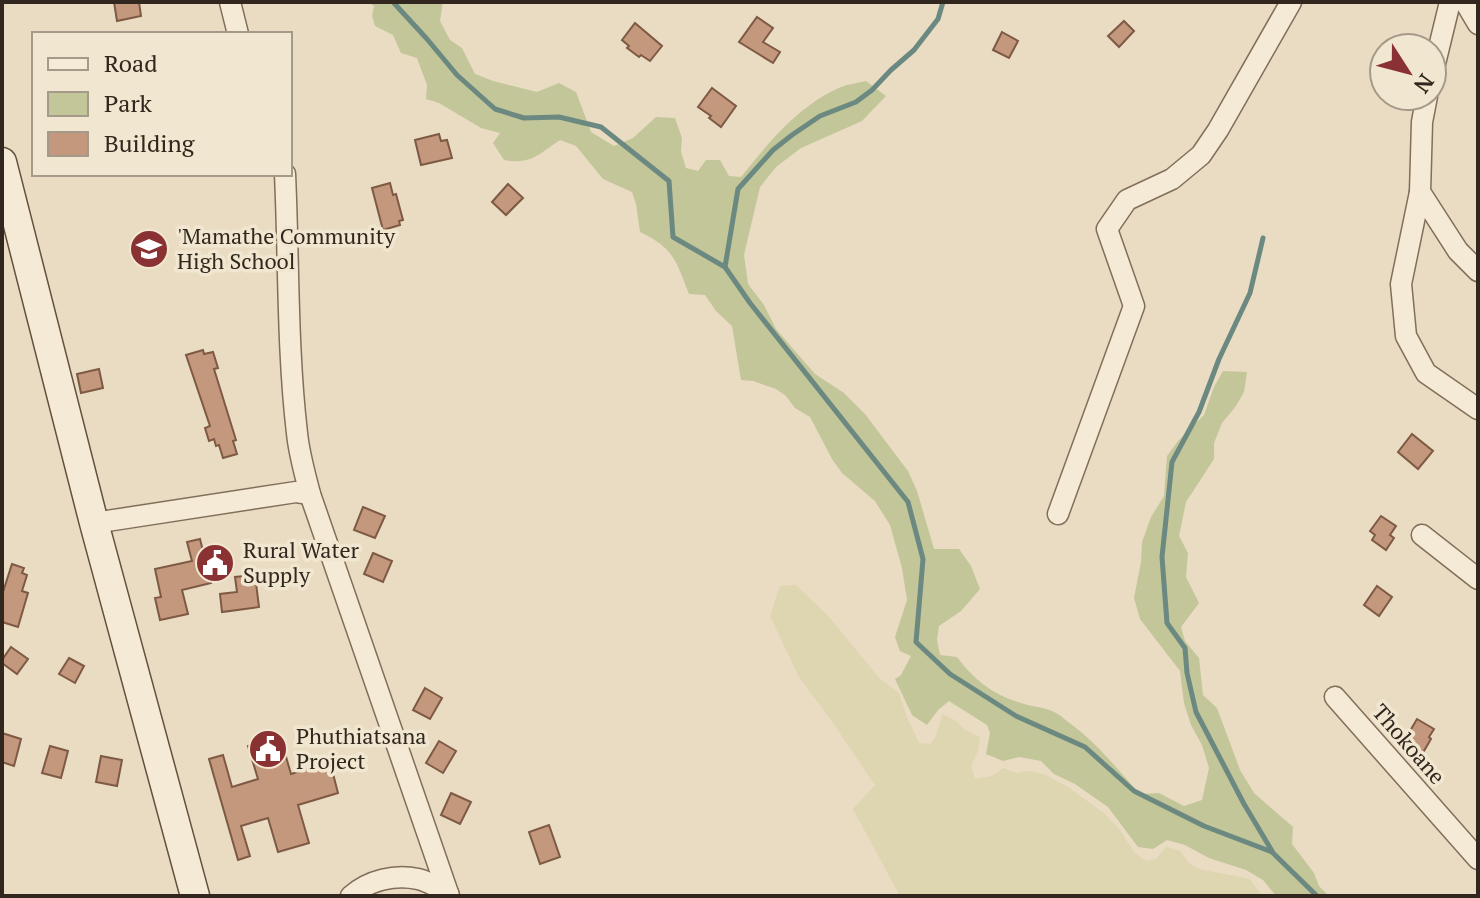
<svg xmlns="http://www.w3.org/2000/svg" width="1480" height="898" viewBox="0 0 1480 898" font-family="'PT Serif',serif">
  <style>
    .farmland { fill: #ded5b1 }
    .green { fill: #c2c698 }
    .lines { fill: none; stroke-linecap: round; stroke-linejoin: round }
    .stream { stroke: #6c8981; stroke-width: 5 }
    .building { fill: #c3987c; stroke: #7e5944; stroke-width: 2 }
    .minor-casing { stroke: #816e5b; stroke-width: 23 }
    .secondary-casing { stroke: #63503e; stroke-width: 31 }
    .minor { stroke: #f5ead5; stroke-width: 20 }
    .secondary { stroke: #f5ead5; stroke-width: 28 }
    .labels { text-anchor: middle; stroke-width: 7; stroke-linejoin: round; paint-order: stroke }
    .poi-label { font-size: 22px; fill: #32271e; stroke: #f1e7d1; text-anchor: start }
    .street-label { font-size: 22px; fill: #32271e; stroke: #f1e7d1 }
  </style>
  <rect width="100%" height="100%" fill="#e9dcc2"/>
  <polygon class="farmland" points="796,585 829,617 880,679 899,693 907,717 919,743 930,744 935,738 943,714 956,721 964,729 980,737 978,751 971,766 975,779 992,776 1003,768 1016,773 1029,771 1046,775 1068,787 1105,814 1119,829 1135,853 1146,861 1157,858 1166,847 1180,851 1190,864 1199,869 1250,879 1262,896 900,896 853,809 875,785 833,723 799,677 770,616 780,586"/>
  <path class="green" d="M368,2H443L440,21L450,40L462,48L475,74L493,81L537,92L559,83L576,92L591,132L614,146L633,138L656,117L675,118L682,138L681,152L686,168L698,171L706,160H720L729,176L741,177C769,142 799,105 841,87C849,84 858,83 866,81L886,96L862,121L801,148L776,167L760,187L744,255L748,284L764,305L776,329L815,374L844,393L865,414L908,471L917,491L934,549H959L971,566L980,589L961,611L939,626L937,640L940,655L957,657C974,680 993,695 1021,703C1032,707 1046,707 1056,713C1061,715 1066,721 1071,724C1100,746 1116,768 1140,794L1159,793L1184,806L1202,800L1209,768L1202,745L1191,725L1184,703L1180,671L1140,619L1134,598L1141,562L1142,542L1151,517L1164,496L1167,456L1178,441L1204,415L1214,387L1223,371L1247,372L1244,392L1236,406L1222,423L1214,443V459L1186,502L1179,536L1188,553L1186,577L1199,603L1181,627L1185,641L1199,658L1203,695L1217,708L1240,770L1254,793L1293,827L1292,844L1314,873L1319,886L1329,896H1276L1263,880L1246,870L1209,858L1185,845L1167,840L1153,849L1138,847L1108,807L1075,784L1054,774L1041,761L1019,757L1003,761L986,754L990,733L987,725L949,701L938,710L927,725L912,715L895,679L901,675L911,656L900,651L895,637L907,600L902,568L890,525L875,501L842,473L832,459L810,417L795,408L786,396L776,389L753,381L741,380L732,326L716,311L705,295L689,294C676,261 674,248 640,232L636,204L632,192L603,179L576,146L560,140C539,154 531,165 504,160L493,143L500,133L481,128L439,103L426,99L427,85L417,58L401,53L393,35L375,26L372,16L374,6Z"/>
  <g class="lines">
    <g class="stream">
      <polyline points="393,2 427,39 457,75 495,109 524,118 559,117 601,127 669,181 673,237 725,267 750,303 908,502 923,559 916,642 950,674 1016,716 1085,747 1134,791 1204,826 1272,852 1317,896"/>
      <polyline points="1263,238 1250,293 1219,359 1199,412 1172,462 1162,557 1167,623 1185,648 1187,673 1196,712 1244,804 1272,851"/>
      <polyline points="725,267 738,189 773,150 792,135 820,116 856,102 872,90 891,70 914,50 938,19 943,2"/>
    </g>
  </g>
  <g class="building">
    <polygon points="114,2 139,2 141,16 117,21"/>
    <polygon points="757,17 773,28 763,42 780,52 773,63 739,42"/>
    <polygon points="1124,21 1134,31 1119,47 1108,36"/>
    <polygon points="635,23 662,46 650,61 641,55 639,57 627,48 629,46 622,40"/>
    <polygon points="1002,32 1018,41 1009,58 993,50"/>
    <polygon points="712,88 736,106 721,127 709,118 711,116 698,107"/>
    <polygon points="439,134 441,141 447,140 452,158 421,165 415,140"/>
    <polygon points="390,183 393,195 396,194 403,220 399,221 400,225 383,230 372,188"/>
    <polygon points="508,184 523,198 506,215 492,202"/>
    <polygon points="203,350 204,354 213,352 218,368 214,369 236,440 233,441 237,454 223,458 219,445 216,446 214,439 209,441 205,428 210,426 186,355"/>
    <polygon points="99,369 103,388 81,393 77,374"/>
    <polygon points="1412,434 1433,451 1418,469 1398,452"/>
    <polygon points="363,507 385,516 375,538 354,530"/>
    <polygon points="1381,516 1396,526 1390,535 1394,538 1386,550 1372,540 1375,535 1370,531"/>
    <polygon points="200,539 211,583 182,590 188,614 160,620 155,598 161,597 155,569 192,561 187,542"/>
    <polygon points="373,553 392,561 383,582 364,574"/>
    <polygon points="12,564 24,568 22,573 27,575 22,591 28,593 18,627 2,622 2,595"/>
    <polygon points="255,575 259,607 222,612 220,594 237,592 235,577"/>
    <polygon points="1377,586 1392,597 1379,616 1364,605"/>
    <polygon points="11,647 28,659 17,674 2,663 2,660"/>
    <polygon points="69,658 84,666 75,683 59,674"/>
    <polygon points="425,688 442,698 430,719 413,710"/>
    <polygon points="1417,719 1434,729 1429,737 1431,739 1421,756 1406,747 1411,739 1407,736"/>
    <polygon points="2,733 21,739 14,766 2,762"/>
    <polygon points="280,736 291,774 330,762 338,793 298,805 309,843 278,852 268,818 241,826 250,856 238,860 209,759 223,755 232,787 258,779 248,746"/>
    <polygon points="439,741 456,751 443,773 426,763"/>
    <polygon points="50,746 68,751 61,778 42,773"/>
    <polygon points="101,756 122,760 117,786 96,782"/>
    <polygon points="451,793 471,802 460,824 441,815"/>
    <polygon points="549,825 560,857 540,864 529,832"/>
  </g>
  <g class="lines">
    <defs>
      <g id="minor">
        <polyline points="230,2 238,34"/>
        <polyline points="1465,2 1478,24"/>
        <polyline points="1432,76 1450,2"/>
        <polyline points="1427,96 1422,122 1420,192 1458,251 1478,271"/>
        <path d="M285,174C289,260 287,348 297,433C299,454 305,474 310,494L449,896"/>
        <polyline points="1420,192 1401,284 1406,336 1426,373 1478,409"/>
        <polyline points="1058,514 1134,306 1107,229 1127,200 1172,179 1201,155 1218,130 1291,2"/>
        <polyline points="94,523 296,492 310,494"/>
        <polyline points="1422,535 1478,579"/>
        <polyline points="1335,697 1478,859"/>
        <path d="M351,896C369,880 395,874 418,879C428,881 439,888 448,893"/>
      </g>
      <polyline id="secondary" points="2,162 94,523 195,896"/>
    </defs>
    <use href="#minor" class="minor-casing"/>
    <use href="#secondary" class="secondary-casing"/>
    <use href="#minor" class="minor"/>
    <use href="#secondary" class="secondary"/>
  </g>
  <defs>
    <symbol id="school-disc" viewBox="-11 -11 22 22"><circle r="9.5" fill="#8a3134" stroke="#f1e7d1"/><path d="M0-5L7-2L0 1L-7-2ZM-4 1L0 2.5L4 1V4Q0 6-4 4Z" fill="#fff"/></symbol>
    <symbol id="civic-disc" viewBox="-11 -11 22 22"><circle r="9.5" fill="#8a3134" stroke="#f1e7d1"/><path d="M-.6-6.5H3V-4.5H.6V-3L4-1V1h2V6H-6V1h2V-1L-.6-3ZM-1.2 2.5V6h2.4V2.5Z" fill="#fff"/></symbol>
  </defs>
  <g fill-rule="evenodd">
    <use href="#school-disc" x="127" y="227" width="44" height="44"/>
    <use href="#civic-disc" x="193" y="541" width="44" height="44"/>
    <use href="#civic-disc" x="246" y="727" width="44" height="44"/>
  </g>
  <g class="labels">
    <g class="poi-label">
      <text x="177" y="244">'Mamathe Community<tspan x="177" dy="25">High School</tspan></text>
      <text x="243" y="558">Rural Water<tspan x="243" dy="25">Supply</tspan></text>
      <text x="296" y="744">Phuthiatsana<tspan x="296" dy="25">Project</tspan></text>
    </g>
    <g class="street-label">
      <text transform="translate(1409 744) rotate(49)" y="8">Thokoane</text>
    </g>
  </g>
  <rect width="1480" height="898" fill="none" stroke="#32271e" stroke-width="8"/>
  <rect x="32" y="32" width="260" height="144" fill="#f1e7d1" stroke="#a59a89" stroke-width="2"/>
  <rect x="48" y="58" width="40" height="12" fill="#f5ead5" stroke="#a59a89" stroke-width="2"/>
  <text x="104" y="72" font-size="24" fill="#32271e">Road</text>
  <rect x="48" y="92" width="40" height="24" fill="#c2c698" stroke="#a59a89" stroke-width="2"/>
  <text x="104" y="112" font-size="24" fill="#32271e">Park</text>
  <rect x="48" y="132" width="40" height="24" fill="#c3987c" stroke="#a59a89" stroke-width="2"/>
  <text x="104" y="152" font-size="24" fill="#32271e">Building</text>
  <g transform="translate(1408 72) rotate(126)"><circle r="38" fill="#f1e7d1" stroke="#a59a89" stroke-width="2"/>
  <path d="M0-6L14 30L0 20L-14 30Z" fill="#8a3134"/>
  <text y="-12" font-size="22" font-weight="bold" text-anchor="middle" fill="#32271e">N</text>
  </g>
</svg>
